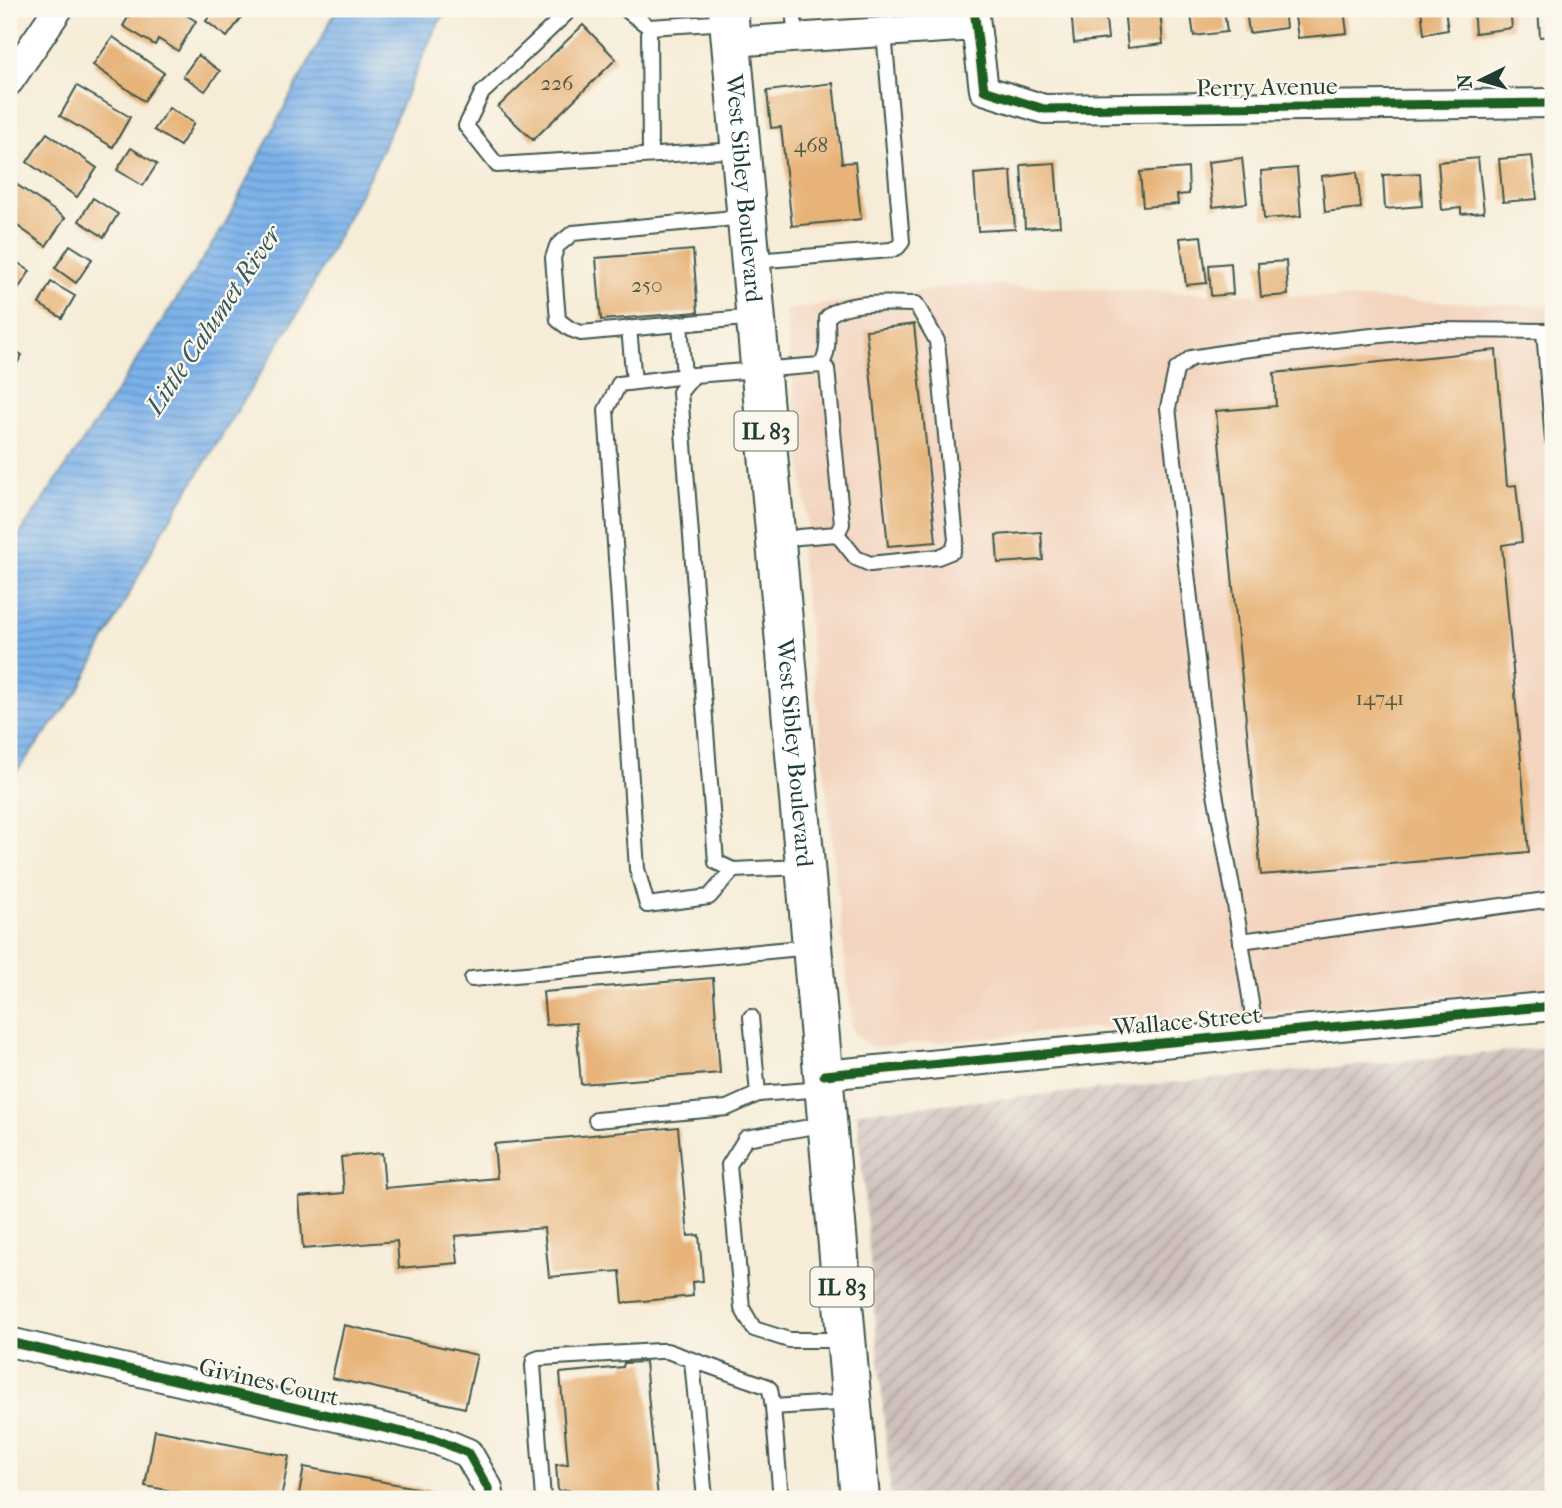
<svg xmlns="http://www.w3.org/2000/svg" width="1562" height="1508" viewBox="0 0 1562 1508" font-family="'IM FELL French Canon',serif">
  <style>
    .built { fill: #f3d4bf }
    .industrial { fill: url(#industrial-furrows) }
    .water { fill: url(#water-rules); stroke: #4e7890; stroke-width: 2 }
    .building { fill: #e7b378 }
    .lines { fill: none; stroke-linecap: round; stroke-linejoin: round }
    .lane-casing { stroke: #3f574c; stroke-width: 18 }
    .street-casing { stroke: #3f574c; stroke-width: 32 }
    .primary-casing { stroke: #3f574c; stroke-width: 42 }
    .lane { stroke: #fff; stroke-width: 14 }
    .street { stroke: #fff; stroke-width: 28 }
    .primary { stroke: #fff; stroke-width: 38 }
    .cycleway-casing { stroke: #fbf7ec; stroke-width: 13 }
    .cycleway { stroke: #1b5e20; stroke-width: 9 }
    .labels { text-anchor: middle; stroke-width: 5; stroke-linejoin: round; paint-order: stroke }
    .number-label { font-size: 21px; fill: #515a45 }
    .shield { fill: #fbf7ec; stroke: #61756b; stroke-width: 2 }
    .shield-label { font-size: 23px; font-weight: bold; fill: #1f3d34 }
    .street-label { font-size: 24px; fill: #1f3d34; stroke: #fbf7ec }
    .water-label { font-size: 26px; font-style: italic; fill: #365a62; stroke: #fbf7ec }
  </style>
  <defs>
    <pattern id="industrial-furrows" width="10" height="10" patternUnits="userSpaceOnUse" patternTransform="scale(1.75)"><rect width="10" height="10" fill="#cfc0bb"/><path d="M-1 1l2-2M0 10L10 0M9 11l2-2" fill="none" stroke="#a79d99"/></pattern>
    <pattern id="water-rules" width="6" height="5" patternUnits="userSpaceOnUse" patternTransform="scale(1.75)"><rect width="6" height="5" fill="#7cb2eb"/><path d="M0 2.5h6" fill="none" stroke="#6592bf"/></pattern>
  </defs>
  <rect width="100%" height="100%" fill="#fbf7ec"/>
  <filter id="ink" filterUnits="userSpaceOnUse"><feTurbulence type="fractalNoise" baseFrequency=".0143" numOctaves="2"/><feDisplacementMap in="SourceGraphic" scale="14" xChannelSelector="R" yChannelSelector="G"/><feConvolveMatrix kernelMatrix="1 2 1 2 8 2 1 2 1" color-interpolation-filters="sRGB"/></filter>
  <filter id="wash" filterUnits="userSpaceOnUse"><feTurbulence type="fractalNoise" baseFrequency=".00686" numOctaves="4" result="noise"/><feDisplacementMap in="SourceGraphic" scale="28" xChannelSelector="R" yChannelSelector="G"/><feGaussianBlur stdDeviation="1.57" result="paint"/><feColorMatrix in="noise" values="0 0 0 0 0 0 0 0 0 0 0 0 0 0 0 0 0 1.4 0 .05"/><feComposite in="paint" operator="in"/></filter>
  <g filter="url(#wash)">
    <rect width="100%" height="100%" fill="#f6ecd7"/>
    <polygon class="built" points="969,284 1553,306 1553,987 872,1048 853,1034 800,548 810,546 785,310"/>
    <polygon class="industrial" points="1553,1047 1553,1499 891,1499 857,1112"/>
    <polygon class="water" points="337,9 447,9 434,31 375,165 301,308 159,537 78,691 9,781 9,550 113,397 224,226 284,108"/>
    <g id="blocks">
      <g class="building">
        <polygon points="133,9 176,9 196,21 178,51 158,39 155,45 123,26"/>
        <polygon points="215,9 228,9 241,18 227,37 206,21"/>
        <polygon points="1071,9 1105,9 1108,39 1074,43"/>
        <polygon points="1124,9 1160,9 1163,44 1128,48"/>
        <polygon points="1190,9 1224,9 1227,32 1194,36"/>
        <polygon points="1246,9 1284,9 1286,28 1249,33"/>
        <polygon points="1294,9 1344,9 1347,33 1298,38"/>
        <polygon points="1421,9 1445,9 1448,30 1424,34"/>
        <polygon points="1473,9 1510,9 1512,28 1475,33"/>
        <polygon points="1538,9 1553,9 1553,36 1540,37"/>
        <polygon points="583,25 616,59 533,140 498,107"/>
        <polygon points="113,37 164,73 144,101 93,65"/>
        <polygon points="198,55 220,71 205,91 183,76"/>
        <polygon points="833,83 842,163 855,162 861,219 792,226 781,127 771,128 767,91"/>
        <polygon points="77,86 130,117 113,147 60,116"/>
        <polygon points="169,108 194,123 180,146 154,130"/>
        <polygon points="47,133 97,168 77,197 27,162"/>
        <polygon points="131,148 157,164 143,186 117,170"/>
        <polygon points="1532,156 1537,199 1503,202 1499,159"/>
        <polygon points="1242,158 1247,203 1213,207 1208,162"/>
        <polygon points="1478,158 1484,212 1461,214 1461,208 1442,210 1438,162"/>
        <polygon points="1055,163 1060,226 1025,228 1021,165"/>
        <polygon points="1188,168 1189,194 1177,195 1178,204 1143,207 1140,172"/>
        <polygon points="1297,168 1301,216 1264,219 1261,171"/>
        <polygon points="1011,171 1015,229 978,231 974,174"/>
        <polygon points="1357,172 1361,208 1325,212 1322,176"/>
        <polygon points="1420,173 1422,206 1385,209 1383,175"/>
        <polygon points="13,182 65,218 46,246 9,220 9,189"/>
        <polygon points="93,198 118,214 104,237 79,221"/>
        <polygon points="1201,236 1207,283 1186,285 1180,238"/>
        <polygon points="70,245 92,259 76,283 55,268"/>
        <polygon points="693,250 698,312 601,320 596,258"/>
        <polygon points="9,257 30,271 9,303"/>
        <polygon points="1286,261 1288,295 1261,297 1258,263"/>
        <polygon points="1231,263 1233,294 1211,296 1209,265"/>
        <polygon points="51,282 75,296 62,318 39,304"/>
        <polygon points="914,324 936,542 888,546 866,330"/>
        <polygon points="9,347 22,355 9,377"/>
        <polygon points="1496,350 1507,486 1516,485 1522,542 1502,545 1529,852 1261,875 1216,411 1276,406 1274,373"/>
        <polygon points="1041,532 1043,560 998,563 996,535"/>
        <polygon points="713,978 720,1073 581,1084 576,1023 546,1025 543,992"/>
        <polygon points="678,1127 688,1236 699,1235 703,1281 692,1282 693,1296 623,1303 620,1271 549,1277 544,1228 455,1236 458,1263 399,1268 397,1241 303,1249 299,1197 344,1193 341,1157 382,1153 385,1188 497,1178 494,1144"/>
        <polygon points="344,1325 477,1355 465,1408 332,1378"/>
        <polygon points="645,1362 658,1499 570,1499 569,1490 558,1491 556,1465 568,1464 560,1373 623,1367 624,1363"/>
        <polygon points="155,1430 289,1456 281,1499 215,1499 145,1486"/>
        <polygon points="304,1467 438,1492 437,1499 298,1499"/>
      </g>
    </g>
  </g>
  <g filter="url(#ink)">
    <use href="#blocks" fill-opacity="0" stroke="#3f574c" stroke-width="2"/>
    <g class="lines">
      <defs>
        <g id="lane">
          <polyline points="571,9 482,93 466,126 497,165 739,150"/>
          <polyline points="625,9 649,27 729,22"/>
          <polyline points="793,9 796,38"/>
          <polyline points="649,27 650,155"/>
          <polyline points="745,217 573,233 557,246 553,258 558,320 570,329 581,333 755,317"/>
          <polyline points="754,261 891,250 898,247 902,242 884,32"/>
          <polyline points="680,324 684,376"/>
          <polyline points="629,328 634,382"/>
          <polyline points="1544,331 1553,440"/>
          <path d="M821,365C830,352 827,332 827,318C842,299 893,304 916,304L937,341L956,540L953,551L938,557L870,564L856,558L837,534"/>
          <polyline points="694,375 619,384 606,410 637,869 647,905 709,897 733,870"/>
          <polyline points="777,542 799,537 837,534 842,524 827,369 821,365"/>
          <polyline points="804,867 733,870 716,862 680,392 694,375 821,365"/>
          <polyline points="1241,941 1553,899"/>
          <polyline points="472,979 811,947"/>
          <polyline points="751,1017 758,1094 823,1089"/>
          <polyline points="1256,1034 1233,892 1208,755 1168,408 1176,370 1191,358 1241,350 1428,330 1553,331"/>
          <polyline points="596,1120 727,1108 758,1094"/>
          <polyline points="827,1124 746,1138 729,1165 742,1308 754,1329 789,1340 846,1340"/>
          <polyline points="692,1360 705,1499"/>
          <polyline points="773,1407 851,1402"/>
          <polyline points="543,1499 533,1365 534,1360 539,1358 659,1351 667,1351 766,1386 770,1389 773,1407 781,1499"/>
        </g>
        <g id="street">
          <polyline points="974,9 984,90 1044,109 1553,103"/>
          <polyline points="731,42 975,26"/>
          <polyline points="9,81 58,9"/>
          <polyline points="824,1075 1553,1006"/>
          <polyline points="9,1342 437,1440 468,1453 488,1488 490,1499"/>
        </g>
        <g id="primary">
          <path id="s1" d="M728,9L804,854L860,1499"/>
        </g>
      </defs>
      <use href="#lane" class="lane-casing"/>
      <use href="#street" class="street-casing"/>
      <use href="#primary" class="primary-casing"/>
      <use href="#lane" class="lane"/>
      <use href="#street" class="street"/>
      <use href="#primary" class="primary"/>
      <defs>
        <g id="cycleway">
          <polyline points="974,9 984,90 1044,109 1553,103"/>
          <polyline points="824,1075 1553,1006"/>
          <polyline points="9,1342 437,1440 468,1453 488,1488 490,1499"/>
        </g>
      </defs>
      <use href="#cycleway" class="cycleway-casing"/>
      <use href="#cycleway" class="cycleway"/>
    </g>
  </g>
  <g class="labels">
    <g class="number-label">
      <text x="557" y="90">226</text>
      <text x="811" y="152">468</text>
      <text x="647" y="292">250</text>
      <text x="1380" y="705">14741</text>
    </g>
    <g class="shield">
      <rect x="734.5" y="411.5" width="63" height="39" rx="5"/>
      <rect x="810.5" y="1267.5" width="63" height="39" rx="5"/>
    </g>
    <g class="shield-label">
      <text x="766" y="439">IL 83</text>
      <text x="842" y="1295">IL 83</text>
    </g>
    <g class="street-label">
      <text transform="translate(1267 87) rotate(-1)" y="8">Perry Avenue</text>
      <text dy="8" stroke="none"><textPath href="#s1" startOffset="180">West Sibley Boulevard</textPath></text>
      <text dy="8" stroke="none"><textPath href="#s1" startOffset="747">West Sibley Boulevard</textPath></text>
      <text transform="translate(1187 1021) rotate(-5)" y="8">Wallace Street</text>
      <text transform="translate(269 1382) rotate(13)" y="8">Givines Court</text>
    </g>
    <g class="water-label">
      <text transform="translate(213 320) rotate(-56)" y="9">Little Calumet River</text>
    </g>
  </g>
  <rect width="1562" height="1508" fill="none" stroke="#fbf7ec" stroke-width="35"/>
  <g transform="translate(1481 80) rotate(265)" stroke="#fbf7ec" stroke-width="5" paint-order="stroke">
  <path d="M0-5L12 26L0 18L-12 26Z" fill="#1f3d34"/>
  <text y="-10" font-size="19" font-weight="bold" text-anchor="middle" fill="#1f3d34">N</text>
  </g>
</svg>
